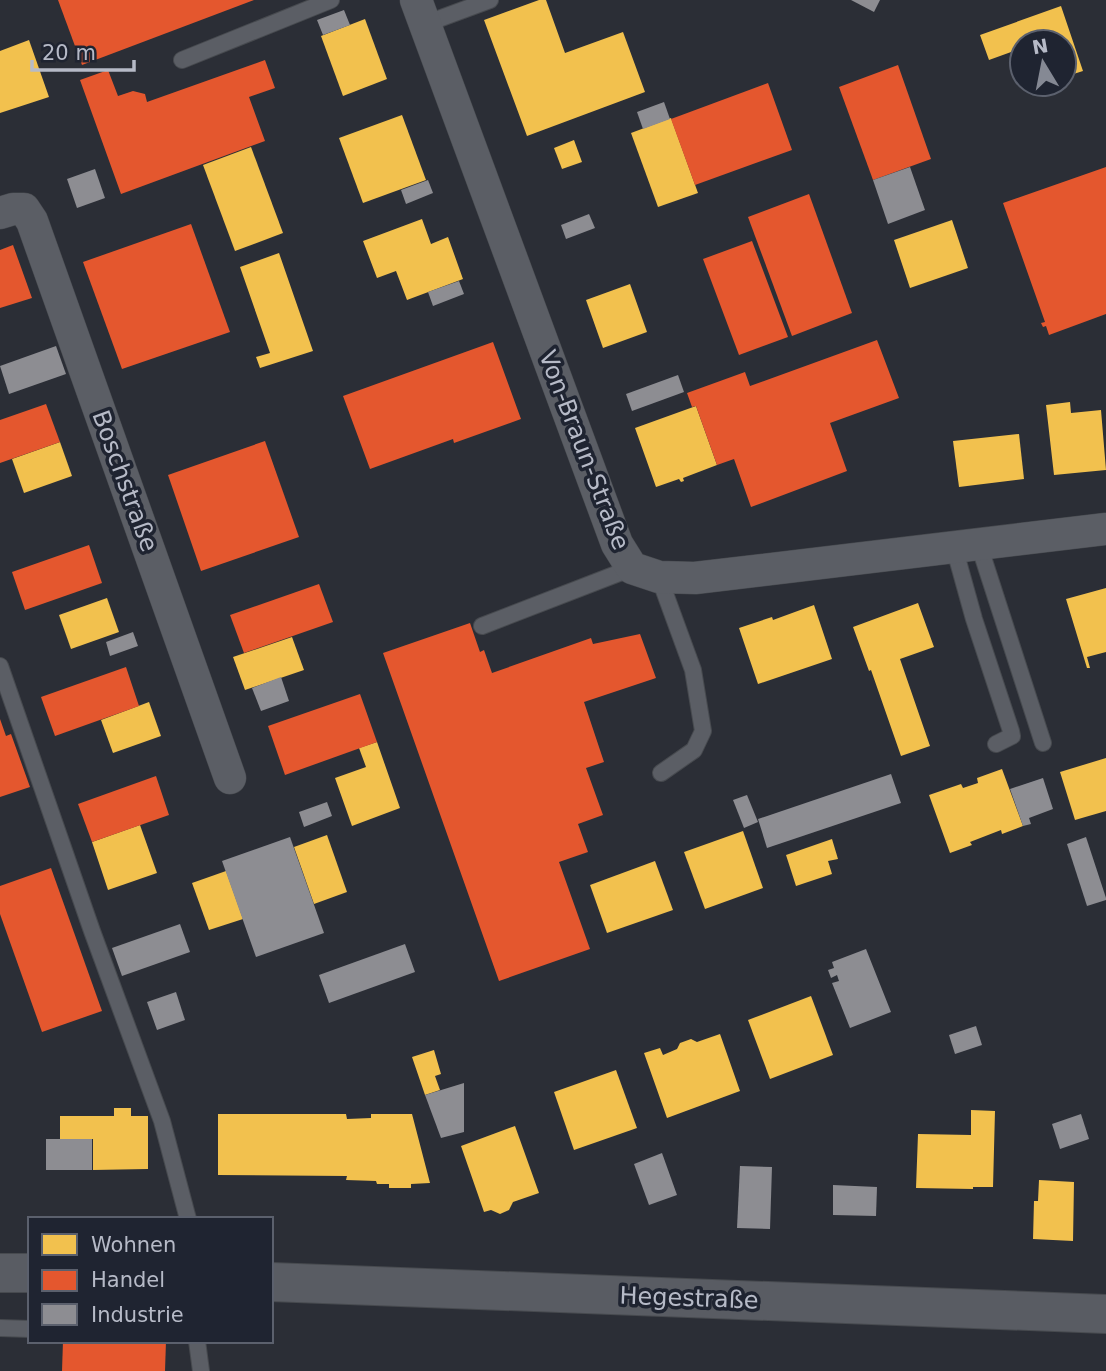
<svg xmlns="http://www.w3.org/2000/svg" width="1106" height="1371" viewBox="0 0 1106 1371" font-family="'DejaVu Sans',sans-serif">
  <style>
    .homes { fill: #f2c14e }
    .shops { fill: #e4572e }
    .industry { fill: #8d8d92 }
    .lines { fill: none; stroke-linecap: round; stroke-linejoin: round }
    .lane-casing { stroke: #474a4f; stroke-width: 18 }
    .street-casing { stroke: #474a4f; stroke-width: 33 }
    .secondary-casing { stroke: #474a4f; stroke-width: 40 }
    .lane { stroke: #5b5e65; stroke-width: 16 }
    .street { stroke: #5b5e65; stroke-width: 32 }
    .secondary { stroke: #595c63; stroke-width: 38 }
    .labels { text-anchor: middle; stroke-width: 7; stroke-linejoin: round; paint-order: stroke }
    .street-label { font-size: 24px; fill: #b6bac7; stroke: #1f2431 }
  </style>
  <rect width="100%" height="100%" fill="#2b2e36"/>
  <g class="homes">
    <polygon points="539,0 546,0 565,53 623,32 645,92 527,136 484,20"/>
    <polygon points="1061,6 1083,71 1064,77 1064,42 1022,42 1022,48 989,60 980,35"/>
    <polygon points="365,19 387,79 343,96 321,36"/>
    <polygon points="29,40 49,97 0,113 0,51"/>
    <polygon points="402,115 426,180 363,203 339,138"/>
    <polygon points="671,118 698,193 658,207 631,133"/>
    <polygon points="574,140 582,162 562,169 554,148"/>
    <polygon points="251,147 283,233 235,251 203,165"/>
    <polygon points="422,219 431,244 448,237 463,279 407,300 396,271 377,278 363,241"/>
    <polygon points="952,220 968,268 910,288 894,240"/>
    <polygon points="279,253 313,351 260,368 256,357 270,353 240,267"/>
    <polygon points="630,284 647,332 603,348 586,300"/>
    <polygon points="1070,402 1071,413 1101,410 1106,470 1054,475 1046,405"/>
    <polygon points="696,406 717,465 683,478 684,481 681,482 679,479 656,487 635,428"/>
    <polygon points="1019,434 1024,479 959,487 953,441"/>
    <polygon points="60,442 72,476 24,493 12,459"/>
    <polygon points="1106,588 1106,652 1087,657 1090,668 1087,668 1066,599"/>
    <polygon points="107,598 119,632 71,649 59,615"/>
    <polygon points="918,603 934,647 900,659 930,746 901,756 871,670 869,671 853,627"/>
    <polygon points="814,605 832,659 758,684 739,628 772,617 773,620"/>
    <polygon points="292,637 304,670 245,690 233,657"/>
    <polygon points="149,702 161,736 113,753 101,720"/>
    <polygon points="377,742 400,808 352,826 335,778 366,767 359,748"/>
    <polygon points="1106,758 1106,811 1075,820 1060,772"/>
    <polygon points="1002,769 1023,826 1002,834 1001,830 970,842 972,845 950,853 929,795 961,784 963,788 978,783 977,778"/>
    <polygon points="140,825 157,873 108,890 92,842"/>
    <polygon points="743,831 763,888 705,909 684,852"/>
    <polygon points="327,835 347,892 314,904 294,847"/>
    <polygon points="832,839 838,859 828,861 832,874 796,886 786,855"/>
    <polygon points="655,861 673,910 607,933 590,885"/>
    <polygon points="226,871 243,919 209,930 192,883"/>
    <polygon points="811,996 833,1055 770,1079 748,1020"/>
    <polygon points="720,1034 740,1091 667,1118 644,1053 660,1048 663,1055 677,1049 680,1043 691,1039 697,1042"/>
    <polygon points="434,1050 441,1074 435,1076 440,1090 425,1095 412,1057"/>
    <polygon points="616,1070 637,1128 574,1150 554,1092"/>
    <polygon points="114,1108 131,1108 131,1116 148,1116 148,1169 93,1170 93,1139 60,1139 60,1116 114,1116"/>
    <polygon points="971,1110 995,1111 993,1187 973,1187 973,1189 916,1188 918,1134 971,1135"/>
    <polygon points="218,1114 346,1114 347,1119 371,1118 371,1114 412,1114 430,1183 411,1184 411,1188 389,1188 389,1184 377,1184 376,1181 346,1180 347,1176 218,1175"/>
    <polygon points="515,1126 539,1193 513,1202 509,1210 500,1214 491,1210 484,1212 461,1146"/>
    <polygon points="1039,1180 1074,1182 1073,1241 1033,1239 1034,1201 1038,1201"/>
  </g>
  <g class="shops">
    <polygon points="58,0 254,0 82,65"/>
    <polygon points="265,60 275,88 249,97 265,141 121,194 80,80 108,70 118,96 133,91 145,94 147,102"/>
    <polygon points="898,65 931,159 873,180 839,87"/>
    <polygon points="768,83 792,150 695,185 671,119"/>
    <polygon points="1106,167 1106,314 1049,335 1046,326 1043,327 1041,323 1045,322 1003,203"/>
    <polygon points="809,194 852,313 792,336 748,217"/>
    <polygon points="191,224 230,332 122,369 83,262"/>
    <polygon points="752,241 788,337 739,355 703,259"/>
    <polygon points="13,245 32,298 0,308 0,250"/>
    <polygon points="877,340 899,398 830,423 847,471 751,507 734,459 717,465 696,406 692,407 687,393 745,372 750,386"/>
    <polygon points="493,342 521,419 454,443 453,439 370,469 343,396"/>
    <polygon points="46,404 60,442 0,463 0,420"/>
    <polygon points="265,441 299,537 201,571 168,475"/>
    <polygon points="89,545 102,583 25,610 12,572"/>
    <polygon points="319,584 333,622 244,653 230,615"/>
    <polygon points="470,623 480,652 484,650 492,673 591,638 593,644 640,634 656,678 584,702 604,762 586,768 603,815 578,824 588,852 559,862 590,949 499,981 383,653"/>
    <polygon points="126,667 139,706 55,736 41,697"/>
    <polygon points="360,694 377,742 285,775 268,726"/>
    <polygon points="0,719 6,736 11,734 30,787 0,797"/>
    <polygon points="156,776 169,815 92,842 78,804"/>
    <polygon points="51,868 102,1011 42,1032 0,914 0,886"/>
    <polygon points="63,1341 166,1341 165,1371 62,1371"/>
  </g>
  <g class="industry">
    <polygon points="851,0 880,0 874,12"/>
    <polygon points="344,10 350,25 323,35 317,20"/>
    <polygon points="664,102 670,119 643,129 637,112"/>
    <polygon points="910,167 925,210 888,224 873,180"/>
    <polygon points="95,169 105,198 77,208 67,179"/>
    <polygon points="428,180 433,193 406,204 401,190"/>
    <polygon points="589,214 595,228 566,239 561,225"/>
    <polygon points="459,281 464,294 433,306 428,292"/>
    <polygon points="56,346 66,374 9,394 0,366"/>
    <polygon points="678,375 684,392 632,411 626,394"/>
    <polygon points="133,632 138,646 110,656 106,642"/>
    <polygon points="281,677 289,701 261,711 252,688"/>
    <polygon points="891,774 901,803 767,848 758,819"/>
    <polygon points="1043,778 1053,809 1029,818 1031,824 1023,826 1010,789"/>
    <polygon points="747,795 758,822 744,828 733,800"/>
    <polygon points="327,802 332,816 304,827 299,812"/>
    <polygon points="290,837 324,933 256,957 222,861"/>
    <polygon points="1086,837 1106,898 1106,900 1087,906 1067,844"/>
    <polygon points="180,924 190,952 122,976 112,948"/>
    <polygon points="405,944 415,972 329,1003 319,975"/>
    <polygon points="866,949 891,1012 850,1028 832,983 839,981 837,975 831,978 828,970 834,968 832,962"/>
    <polygon points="176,992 185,1020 157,1030 147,1002"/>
    <polygon points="976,1026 982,1045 955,1054 949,1035"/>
    <polygon points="464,1083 464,1132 441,1138 425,1095"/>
    <polygon points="1081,1114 1089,1139 1060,1149 1052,1124"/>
    <rect x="46" y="1139" width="46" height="31"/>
    <polygon points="662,1153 677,1195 649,1205 634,1164"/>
    <polygon points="740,1166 772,1167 770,1229 737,1228"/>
    <polygon points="833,1185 877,1187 876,1216 833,1215"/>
  </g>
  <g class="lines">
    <defs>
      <g id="lane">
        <polyline points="425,24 490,0"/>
        <polyline points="182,60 331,0"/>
        <polyline points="979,545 1043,743"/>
        <polyline points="954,547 974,619 1011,731 1012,736 996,744"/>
        <polyline points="659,577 693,670 703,731 694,750 661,773"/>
        <polyline points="482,626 632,568"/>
        <polyline points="0,666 92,931 162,1121 188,1219"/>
        <polyline points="0,1328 30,1329"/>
        <polyline points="197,1341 201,1371"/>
      </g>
      <g id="street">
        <polyline points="416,0 617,544 632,568 659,577 695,578 1106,529"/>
        <polyline points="0,213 13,209 24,209 32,221 230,778"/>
      </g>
      <g id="secondary">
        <polyline points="0,1273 30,1273"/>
        <polyline points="271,1282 1106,1314"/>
      </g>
    </defs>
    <use href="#lane" class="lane-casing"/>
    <use href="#street" class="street-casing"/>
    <use href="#secondary" class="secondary-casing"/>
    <use href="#lane" class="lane"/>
    <use href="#street" class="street"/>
    <use href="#secondary" class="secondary"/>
  </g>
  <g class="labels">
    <g class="street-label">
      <text transform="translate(584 450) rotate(69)" y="8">Von-Braun-Straße</text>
      <text transform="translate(125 481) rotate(70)" y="8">Boschstraße</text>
      <text transform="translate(689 1298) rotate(2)" y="8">Hegestraße</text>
    </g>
  </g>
  <rect x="28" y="1217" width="245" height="126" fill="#1f2431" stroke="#5b606d" stroke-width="2"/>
  <rect x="42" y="1234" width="35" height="21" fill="#f2c14e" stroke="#5b606d" stroke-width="2"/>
  <text x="91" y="1252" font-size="21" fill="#b6bac7">Wohnen</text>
  <rect x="42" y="1270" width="35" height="21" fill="#e4572e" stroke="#5b606d" stroke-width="2"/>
  <text x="91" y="1287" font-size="21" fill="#b6bac7">Handel</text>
  <rect x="42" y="1304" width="35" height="21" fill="#8d8d92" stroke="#5b606d" stroke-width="2"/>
  <text x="91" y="1322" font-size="21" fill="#b6bac7">Industrie</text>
  <g transform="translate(1043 63) rotate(350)"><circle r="33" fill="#1f2431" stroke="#5b606d" stroke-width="2"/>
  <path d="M0-5L12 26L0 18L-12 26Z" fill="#858994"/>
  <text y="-10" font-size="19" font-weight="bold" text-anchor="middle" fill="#b6bac7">N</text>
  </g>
  <path d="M32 60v10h102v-10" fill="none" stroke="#b6bac7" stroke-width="3.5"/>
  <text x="42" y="60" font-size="21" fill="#b6bac7" stroke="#1f2431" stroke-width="5" paint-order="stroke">20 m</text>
</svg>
